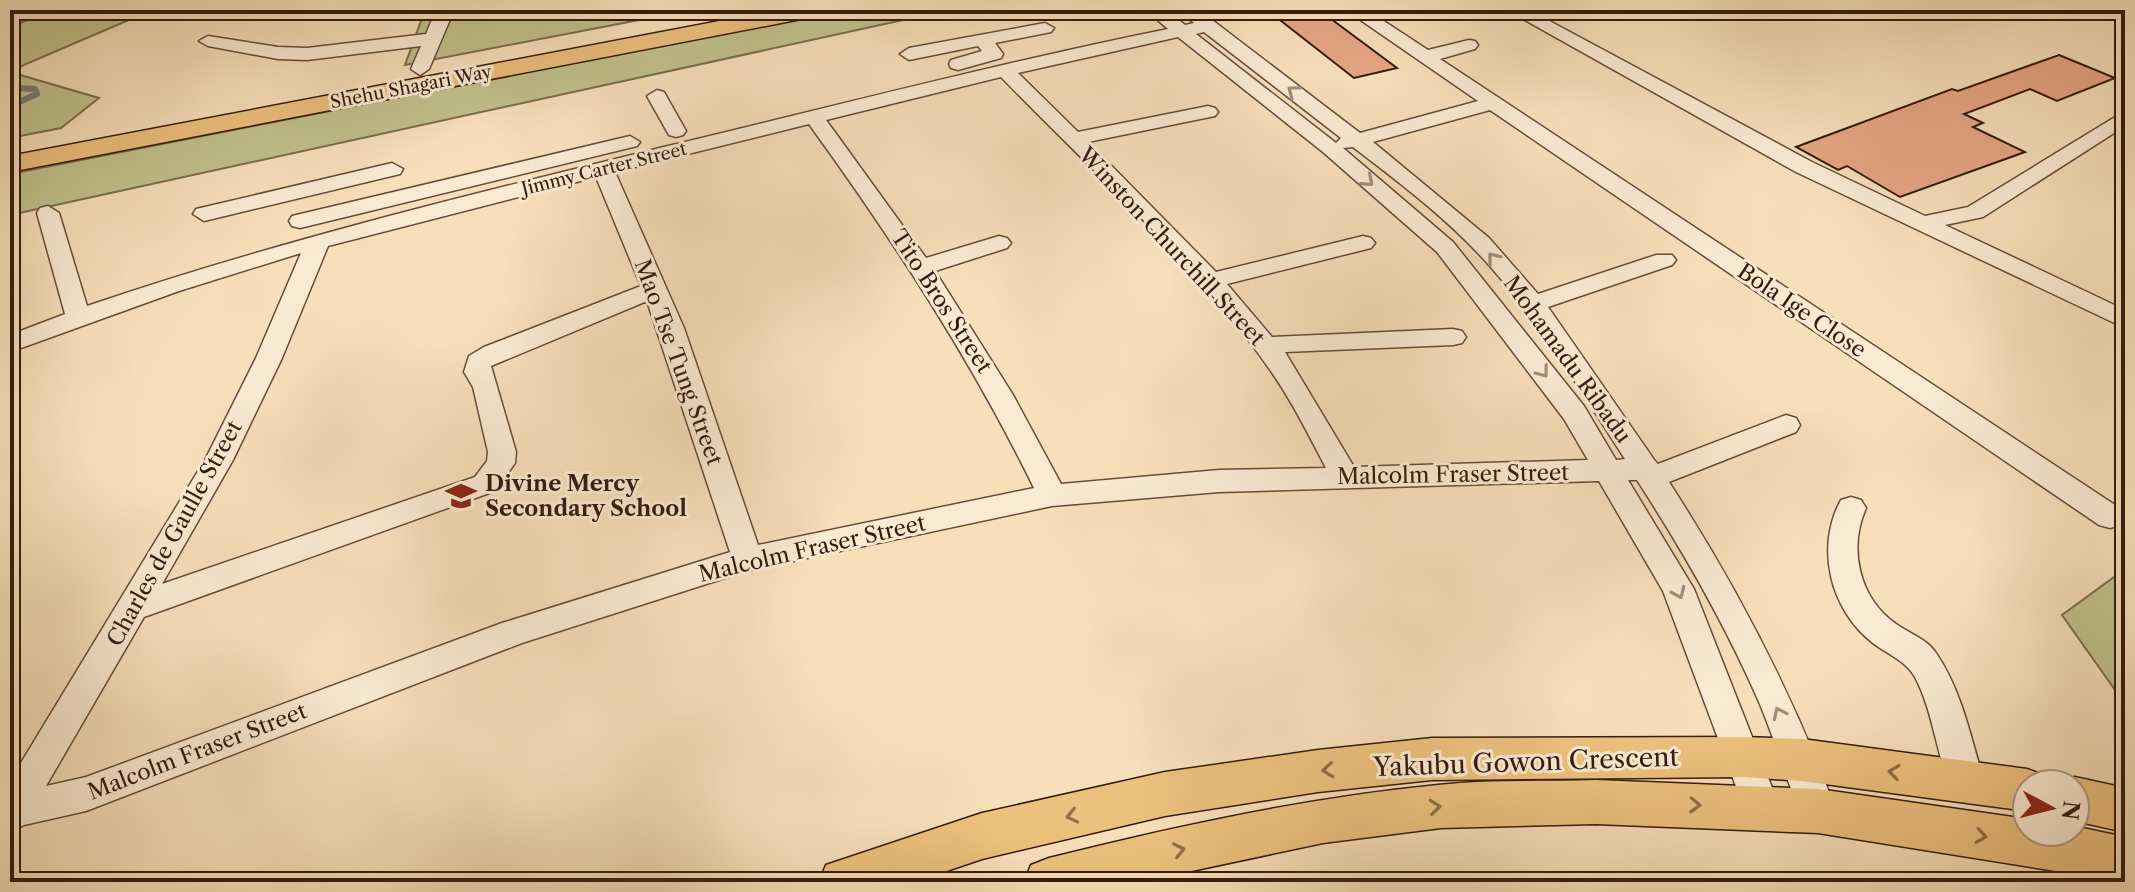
<svg xmlns="http://www.w3.org/2000/svg" width="2135" height="892" viewBox="0 0 2135 892" font-family="'Libre Caslon Text',serif">
  <style>
    .green { fill: #c1c18c; stroke: #7b6e4d; stroke-width: 2 }
    .lines { fill: none; stroke-linecap: round; stroke-linejoin: round }
    .stream { stroke: #757b74; stroke-width: 6 }
    .building { fill: #e5a584; stroke: #351b0e; stroke-width: 2 }
    .minor-casing { stroke: #664c39; stroke-width: 3 }
    .major-casing { stroke: #351b0e; stroke-width: 3 }
    .minor { fill: #faead2; fill-rule: evenodd }
    .major { fill: #ecc07d; fill-rule: evenodd }
    .oneway { stroke: #a18d7a }
    .oneway2 { stroke: #906e46 }
    .labels { text-anchor: middle; stroke-width: 6; stroke-linejoin: round; paint-order: stroke }
    .far-street-label { font-size: 18px; fill: #351b0e; stroke: #faead2 }
    .street-label { font-size: 22px; fill: #351b0e; stroke: #faead2 }
    .poi-label { font-size: 22px; font-weight: bold; fill: #351b0e; stroke: #faead2; text-anchor: start }
    .near-street-label { font-size: 26px; fill: #351b0e; stroke: #faead2 }
  </style>
  <rect width="100%" height="100%" fill="#f7dfba"/>
  <filter id="stains"><feTurbulence type="fractalNoise" baseFrequency=".0025" numOctaves="4"/><feColorMatrix values="0 0 0 0 .2 0 0 0 0 .09 0 0 0 0 .02 0 0 0 .5 -.17"/></filter>
  <radialGradient id="worn" r=".72"><stop offset=".6" stop-color="#630" stop-opacity="0"/><stop offset="1" stop-color="#630" stop-opacity=".3"/></radialGradient>
  <g class="green">
    <polygon points="21,10 152,10 10,71 10,17"/>
    <polygon points="425,10 691,10 405,65"/>
    <polygon points="842,10 949,10 10,215 10,174"/>
    <polygon points="10,72 99,98 61,128 10,138"/>
    <polygon points="2125,569 2125,704 2062,615"/>
  </g>
  <g class="lines">
    <g class="stream">
      <polyline points="10,25 28,18 88,10"/>
      <polyline points="10,88 35,89 37,94 10,106"/>
    </g>
  </g>
  <g class="building">
    <polygon points="1267,10 1319,10 1397,68 1354,78"/>
    <polygon points="2059,55 2115,78 2057,101 2030,89 1964,114 1983,123 1973,127 2025,152 1900,197 1847,166 1838,170 1796,147 1952,89 1958,91"/>
  </g>
  <g class="lines">
    <defs>
      <g id="minor">
        <polygon points="436,10 454,10 429,69 420,75 411,69 421,46 307,60 278,59 208,46 199,41 208,36 278,47 307,48 426,34"/>
        <path d="M1146,10H1166L1185,25L1194,23L1179,10H1199L1360,133L1478,101L1346,10H1367L1428,50L1469,40L1475,41L1478,45L1475,49L1440,59L2121,509L2125,517L2121,525L2110,528L2099,525L1490,110L1373,142L1489,238L1538,294L1656,255H1672L1676,260L1672,265L1548,307L1655,461L1658,464L1786,415L1796,418L1800,425L1796,432L1669,482C1737,587 1793,694 1836,811L1831,823L1818,828L1805,823C1787,784 1776,742 1759,702C1725,624 1683,551 1637,480H1628L1694,589L1780,808L1775,820L1762,825L1749,820L1744,808L1663,591L1599,481L1219,492L1052,506L747,571L522,643L86,811L24,825L10,832V781L206,458L256,358L301,253L179,291L10,352V335L65,314L37,213L40,208L48,206L59,213L87,306C278,241 473,194 668,146C835,106 1000,63 1168,29ZM1204,32L1341,138L1336,143L1196,34ZM1178,37L1323,152L1437,252L1564,419L1588,460L1354,467L1285,352L1453,345L1462,343L1466,337L1462,331L1453,329L1272,337L1227,284L1371,248L1375,243L1371,238L1363,236L1216,272L1088,142L1215,116L1218,112L1215,108L1208,106L1078,132L1018,73ZM1001,77C1092,171 1193,260 1268,367C1291,399 1308,434 1326,468L1219,470L1061,484L1013,395L935,271L1007,248L1011,243L1007,238L999,236L926,258L826,120ZM809,124C893,240 971,359 1034,488L758,545L684,328L615,172ZM1353,147C1400,183 1449,220 1488,264C1540,322 1582,393 1625,459L1616,460L1584,406L1453,242L1343,148ZM596,177L641,286L484,347L469,356L464,372L473,387L488,452L487,461L475,477L162,584L233,460L282,358L328,246ZM647,301L730,552L502,623L86,777L46,786L144,617L495,491L515,463L516,452L491,366Z"/>
        <polygon points="1507,10 1529,10 1812,162 1925,216 1968,207 2125,111 2125,126 1983,217 1945,225 2125,310 2125,328 1796,172"/>
        <polygon points="1045,23 1054,28 1051,32 995,43 1003,54 1001,58 958,70 951,68 949,64 951,60 982,51 978,46 909,60 900,54 909,48"/>
        <polygon points="657,90 664,92 686,131 683,135 676,137 669,135 647,96"/>
        <polygon points="630,136 640,142 637,146 300,228 292,226 289,221 292,216"/>
        <polygon points="392,163 403,169 400,174 204,221 193,214 196,209"/>
        <path d="M1851,497L1861,500L1866,508C1848,549 1859,598 1896,624C1910,634 1927,639 1936,653C1962,691 1971,739 1984,781L1979,793L1966,797L1953,793C1936,756 1934,713 1915,677C1905,660 1887,654 1873,643C1830,610 1815,547 1841,500Z"/>
      </g>
      <g id="major">
        <polygon points="777,10 823,10 812,17 10,172 10,156"/>
        <polygon points="1744,737 1802,739 2027,769 2044,775 2048,784 2027,784 2027,811 1802,781 1744,777 1432,780 1318,792 1165,816 982,859 914,882 819,882 826,865 982,813 1165,772 1318,750 1432,738"/>
        <polygon points="2075,777 2125,788 2125,832 2075,821 2075,784 2058,784"/>
        <path d="M1596,780L1818,789L2027,819V832H2075V826L2078,827L2125,837V882L1818,833L1596,824L1441,828L1323,843L1140,882H1024L1031,865L1049,858C1177,826 1306,798 1438,785C1490,779 1544,782 1596,780Z"/>
      </g>
    </defs>
    <use href="#minor" class="minor-casing"/>
    <use href="#major" class="major-casing"/>
    <use href="#minor" class="minor"/>
    <use href="#major" class="major"/>
  </g>
  <defs><path id="oneway-chevron" d="M-2-3.5L2.5 0L-2 3.5" fill="none" stroke-width="1.6" stroke-linecap="round" stroke-linejoin="round" transform="scale(2)"/></defs>
  <g class="oneway">
    <use href="#oneway-chevron" transform="translate(1293 91) rotate(-143)"/>
    <use href="#oneway-chevron" transform="translate(1368 181) rotate(41)"/>
    <use href="#oneway-chevron" transform="translate(1493 258) rotate(-129)"/>
    <use href="#oneway-chevron" transform="translate(1543 372) rotate(53)"/>
    <use href="#oneway-chevron" transform="translate(1679 593) rotate(66)"/>
    <use href="#oneway-chevron" transform="translate(1779 713) rotate(-115)"/>
  </g>
  <g class="oneway2">
    <use href="#oneway-chevron" transform="translate(1328 770) rotate(174)"/>
    <use href="#oneway-chevron" transform="translate(1894 772) rotate(-173)"/>
    <use href="#oneway-chevron" transform="translate(1695 805) rotate(2)"/>
    <use href="#oneway-chevron" transform="translate(1435 807) rotate(-6)"/>
    <use href="#oneway-chevron" transform="translate(1072 816) rotate(167)"/>
    <use href="#oneway-chevron" transform="translate(1981 836) rotate(9)"/>
    <use href="#oneway-chevron" transform="translate(1179 850) rotate(-12)"/>
  </g>
  <defs>
    <symbol id="school-bare" viewBox="-9 -9 18 18"><path d="M0-5L7-2L0 1L-7-2ZM-4 1L0 2.5L4 1V4Q0 6-4 4Z" fill="#8f2418" stroke="#faead2" stroke-width="2.5" paint-order="stroke"/></symbol>
  </defs>
  <g fill-rule="evenodd">
    <use href="#school-bare" x="439" y="474" width="44" height="44"/>
  </g>
  <g class="labels">
    <g class="far-street-label">
      <text transform="translate(411 87) rotate(-11)" y="6">Shehu Shagari Way</text>
      <text transform="translate(604 169) rotate(-14)" y="6">Jimmy Carter Street</text>
    </g>
    <g class="street-label">
      <text transform="translate(1172 246) rotate(47)" y="8">Winston Churchill Street</text>
      <text transform="translate(942 301) rotate(57)" y="8">Tito Bros Street</text>
      <text transform="translate(1802 310) rotate(34)" y="8">Bola Ige Close</text>
      <text transform="translate(1568 359) rotate(54)" y="8">Mohamadu Ribadu</text>
      <text transform="translate(679 362) rotate(70)" y="8">Mao Tse Tung Street</text>
      <text transform="translate(1453 474) rotate(-1)" y="8">Malcolm Fraser Street</text>
      <text transform="translate(174 533) rotate(-61)" y="8">Charles de Gaulle Street</text>
      <text transform="translate(812 548) rotate(-13)" y="8">Malcolm Fraser Street</text>
      <text transform="translate(197 751) rotate(-21)" y="8">Malcolm Fraser Street</text>
    </g>
    <g class="poi-label">
      <text x="485" y="491">Divine Mercy<tspan x="485" dy="25">Secondary School</tspan></text>
    </g>
    <g class="near-street-label">
      <text transform="translate(1526 762) rotate(-2)" y="9">Yakubu Gowon Crescent</text>
    </g>
  </g>
  <rect width="2135" height="892" fill="none" stroke="#f7dfba" stroke-width="40"/>
  <rect x="12" y="12" width="2111" height="868" fill="none" stroke="#351b0e" stroke-width="4"/>
  <rect x="20" y="20" width="2095" height="852" fill="none" stroke="#351b0e" stroke-width="2"/>
  <g transform="translate(2051 808) rotate(97)"><circle r="38" fill="#faead2" stroke="#ab9784" stroke-width="2"/>
  <path d="M0-6L14 30L0 20L-14 30Z" fill="#8f2418"/>
  <text y="-12" font-size="22" font-weight="bold" text-anchor="middle" fill="#351b0e">N</text>
  </g>
  <rect width="100%" height="100%" filter="url(#stains)"/>
  <rect width="100%" height="100%" fill="url(#worn)"/>
</svg>
